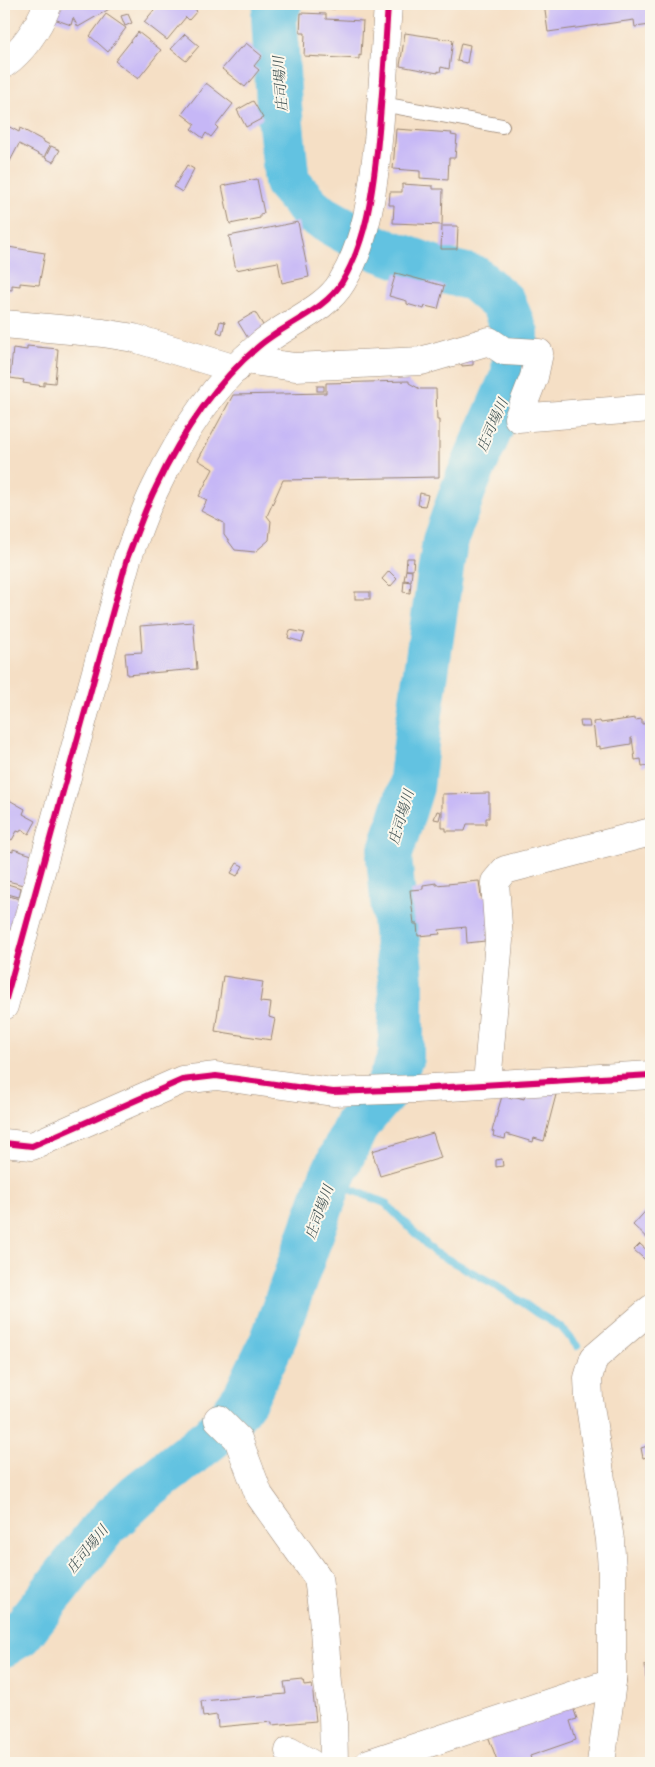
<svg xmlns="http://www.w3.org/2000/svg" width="655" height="1767" viewBox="0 0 655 1767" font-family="'Libre Caslon Text','Noto Serif JP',serif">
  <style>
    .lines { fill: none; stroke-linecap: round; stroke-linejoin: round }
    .stream { stroke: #62c2e1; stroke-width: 8 }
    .river { stroke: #62c2e1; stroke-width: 46 }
    .building { fill: #c6b7f6 }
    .service-casing { stroke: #988472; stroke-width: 16 }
    .minor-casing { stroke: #988472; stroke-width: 29 }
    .service { stroke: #fff; stroke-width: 14 }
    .minor { stroke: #fff; stroke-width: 28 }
    .cycleway-casing { stroke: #fbf7ec; stroke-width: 9 }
    .cycleway { stroke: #d6006c; stroke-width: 6 }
    .labels { text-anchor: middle; stroke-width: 4; stroke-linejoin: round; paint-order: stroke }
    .water-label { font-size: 14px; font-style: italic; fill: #475858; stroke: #fbf7ec }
  </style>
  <rect width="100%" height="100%" fill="#fbf7ec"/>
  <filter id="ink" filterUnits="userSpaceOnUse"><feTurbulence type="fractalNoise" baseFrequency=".02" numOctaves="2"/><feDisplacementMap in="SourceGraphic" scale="10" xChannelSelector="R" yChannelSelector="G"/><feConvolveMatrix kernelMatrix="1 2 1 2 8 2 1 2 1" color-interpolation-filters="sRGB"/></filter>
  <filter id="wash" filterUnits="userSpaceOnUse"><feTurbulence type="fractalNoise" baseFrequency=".0096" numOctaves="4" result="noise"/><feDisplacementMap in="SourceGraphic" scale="20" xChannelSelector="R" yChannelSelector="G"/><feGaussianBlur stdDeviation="1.12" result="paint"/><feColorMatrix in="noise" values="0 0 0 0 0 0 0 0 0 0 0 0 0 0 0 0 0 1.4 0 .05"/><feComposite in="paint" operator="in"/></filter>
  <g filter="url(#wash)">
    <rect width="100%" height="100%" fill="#f5dfc5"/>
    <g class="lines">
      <polyline class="stream" points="330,1181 385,1203 434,1252 498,1286 534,1311 562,1328 577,1346"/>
      <polyline class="river" points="4,1644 20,1634 104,1527 138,1495 222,1429 245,1398 273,1340 330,1181 357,1124 387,1089 401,1057 401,982 389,857 411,787 418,727 445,541 464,488 514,374 516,334 503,303 474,278 436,269 377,248 314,213 287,182 279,106 274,16 279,4"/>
    </g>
    <g id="blocks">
      <g class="building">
        <polygon points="59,4 66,7 64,4 118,4 78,27 73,18 71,25 54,19"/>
        <polygon points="159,4 188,4 197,11 189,20 186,17 167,40 144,22"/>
        <polygon points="315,4 336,4 335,9 314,8"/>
        <polygon points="544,4 651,4 651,25 635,27 634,20 548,32"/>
        <polygon points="301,13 326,14 326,19 363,21 361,56 359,55 359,59 304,56 305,33 300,33"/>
        <polygon points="106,14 126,28 108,52 90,36"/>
        <polygon points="128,14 132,23 125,26 121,16"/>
        <polygon points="138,32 161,50 138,79 115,61"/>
        <polygon points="405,33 453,40 449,69 441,67 440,72 438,71 438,73 400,66"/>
        <polygon points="185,34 199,46 186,61 171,49"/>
        <polygon points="246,43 262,56 254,66 259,70 245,87 222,69 240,48 241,49"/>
        <polygon points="461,43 470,45 467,63 457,61"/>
        <polygon points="206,83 233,104 216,126 218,128 211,137 206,133 203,138 191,129 195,124 182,114"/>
        <polygon points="253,101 263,118 246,127 237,110"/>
        <polygon points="4,124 19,132 20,128 44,141 44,142 50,145 44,157 19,144 6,169 4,168"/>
        <polygon points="396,129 452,133 451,135 457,136 455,158 449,158 448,180 420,178 420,171 393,169"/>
        <polygon points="51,146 60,150 53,162 45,158"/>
        <polygon points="187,165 194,169 182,192 174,187"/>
        <polygon points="257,179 264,213 260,214 260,218 230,224 222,186"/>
        <polygon points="402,184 433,186 433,189 443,189 442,225 393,223 394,205 389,205 390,192 402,192"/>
        <polygon points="298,222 309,277 282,283 278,262 236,270 229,236"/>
        <polygon points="442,226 458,226 457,249 441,249"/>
        <polygon points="8,247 45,253 39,285 20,283 20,286 12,285 12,290 4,289 4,249 8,250"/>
        <polygon points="396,273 444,286 438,309 425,306 424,309 407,304 407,301 389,296"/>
        <polygon points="255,312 266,330 249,340 238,322"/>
        <polygon points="220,321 225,322 222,334 217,332"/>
        <polygon points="27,346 58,349 55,383 44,382 44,386 23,383 24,380 10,378 13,348 27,350"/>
        <polygon points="473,357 473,365 462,366 461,358"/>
        <polygon points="4,360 9,361 7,380 4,379"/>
        <polygon points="409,381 409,383 420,389 436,389 437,420 439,420 439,477 283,480 267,516 271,521 269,540 255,552 235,550 224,535 224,523 201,511 207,500 199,496 213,469 198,460 233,395 326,393 326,383"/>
        <rect x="317" y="386" width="7" height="5"/>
        <polygon points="420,493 428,495 425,506 418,505"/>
        <polygon points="407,558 414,558 413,570 406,570"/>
        <polygon points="406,570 412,571 411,581 404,580"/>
        <polygon points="389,571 397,579 390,587 382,579"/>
        <polygon points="404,581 411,582 410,593 403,592"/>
        <rect x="355" y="592" width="15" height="7"/>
        <polygon points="193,622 197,669 127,675 125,653 142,652 140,626"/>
        <polygon points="290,630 305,633 302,642 288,638"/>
        <polygon points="635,718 635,720 642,719 642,724 651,723 651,765 642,766 641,759 635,760 632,738 631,738 631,744 600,749 600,746 596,747 593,722 600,721 601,723"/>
        <polygon points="580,721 589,721 590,727 581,727"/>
        <polygon points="489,793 489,818 486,818 486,824 467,824 465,831 446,831 446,828 442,828 442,794"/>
        <polygon points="4,797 25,809 23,814 36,821 29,834 21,829 20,832 17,831 12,840 4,835"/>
        <polygon points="437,811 441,812 439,820 434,819"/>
        <polygon points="4,849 13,852 13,849 32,855 23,885 4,880"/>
        <polygon points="237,863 243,866 237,876 231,873"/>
        <polygon points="479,881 481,897 490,896 494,940 467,943 466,927 439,930 440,934 418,936 417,924 414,924 410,890 423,889 423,885 436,883 436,885"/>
        <polygon points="4,883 21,888 19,897 4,893"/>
        <polygon points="4,895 21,899 12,930 4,927"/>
        <polygon points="223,976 263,982 260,1002 271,1003 269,1017 275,1019 271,1040 215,1031"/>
        <polygon points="557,1091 544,1141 534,1138 533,1142 506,1134 505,1139 493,1136 494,1132 492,1131 502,1096 512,1099 513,1096 524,1099 526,1092"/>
        <polygon points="433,1133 441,1158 380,1176 372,1151"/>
        <polygon points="502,1159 503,1166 496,1167 496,1160"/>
        <polygon points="651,1205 651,1242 633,1225"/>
        <polygon points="640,1244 651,1254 651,1265 634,1250"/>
        <polygon points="651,1445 651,1456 643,1458 641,1448"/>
        <polygon points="651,1664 651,1692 647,1692 645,1665"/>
        <polygon points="303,1680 304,1686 312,1685 316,1721 272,1725 272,1722 218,1727 217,1715 203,1717 201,1701 286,1694 284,1682"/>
        <polygon points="572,1704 577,1719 570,1721 576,1740 530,1756 531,1759 519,1763 511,1762 498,1763 487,1733"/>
      </g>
    </g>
  </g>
  <g filter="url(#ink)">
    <use href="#blocks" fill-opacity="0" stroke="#988472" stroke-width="1"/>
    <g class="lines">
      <defs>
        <polyline id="service" points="382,104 502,126"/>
        <g id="minor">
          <path d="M4,64C25,49 38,28 48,4"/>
          <polyline points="4,324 103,333 134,338 236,369"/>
          <polyline points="245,360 295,367 421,361 489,341 504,351 539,353 534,377 518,418 651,408"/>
          <path d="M4,1006L127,559C136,536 144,511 155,489C180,436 214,384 259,346C284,324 325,311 342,282C366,242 372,196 377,151C382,102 385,53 388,4"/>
          <polyline points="487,1084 499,940 495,882 505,870 651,832"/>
          <polyline points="4,1143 32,1146 182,1080 216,1076 333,1092 416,1089 651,1075"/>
          <polyline points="218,1419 238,1439 259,1495 318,1578 323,1616 328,1684 333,1715 334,1763"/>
          <polyline points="289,1751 310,1763"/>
          <polyline points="369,1763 612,1682"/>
          <polyline points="601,1763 612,1682 612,1570 610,1540 589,1399 588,1378 594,1358 651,1309"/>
        </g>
      </defs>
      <use href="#service" class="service-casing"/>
      <use href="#minor" class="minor-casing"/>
      <use href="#service" class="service"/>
      <use href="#minor" class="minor"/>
      <defs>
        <g id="cycleway">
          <path d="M4,1006L127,559C136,536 144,511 155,489C180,436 214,384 259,346C284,324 325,311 342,282C366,242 372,196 377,151C382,102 385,53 388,4"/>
          <polyline points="4,1143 32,1146 182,1080 216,1076 333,1092 416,1089 651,1075"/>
        </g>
      </defs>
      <use href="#cycleway" class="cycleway-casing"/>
      <use href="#cycleway" class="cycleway"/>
    </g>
  </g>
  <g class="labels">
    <g class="water-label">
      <text transform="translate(280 84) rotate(-94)" y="5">庄司場川</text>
      <text transform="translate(492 425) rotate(-66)" y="5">庄司場川</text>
      <text transform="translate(401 817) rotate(-73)" y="5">庄司場川</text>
      <text transform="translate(319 1212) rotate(-70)" y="5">庄司場川</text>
      <text transform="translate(87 1549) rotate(-51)" y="5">庄司場川</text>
    </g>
  </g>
  <rect width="655" height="1767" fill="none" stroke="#fbf7ec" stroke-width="20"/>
</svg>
